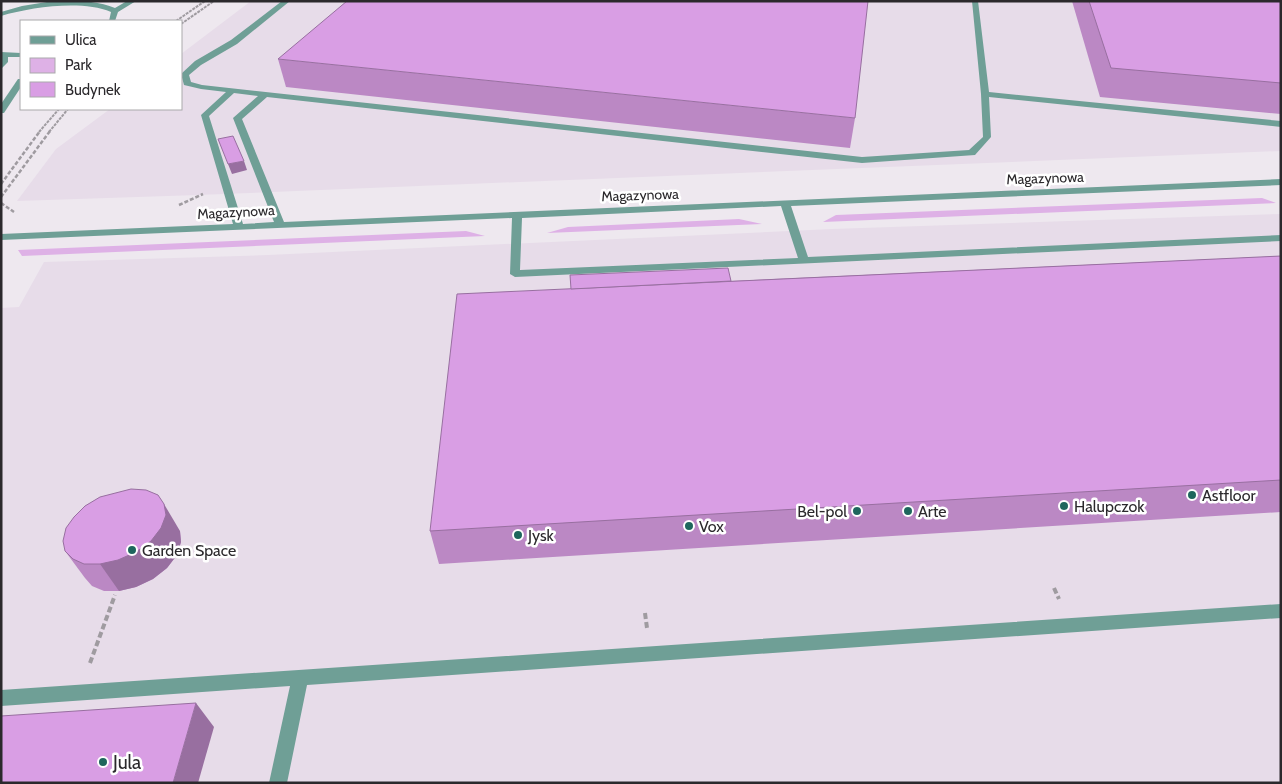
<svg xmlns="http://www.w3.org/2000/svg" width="1282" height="784" viewBox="0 0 1282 784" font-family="Cabin,sans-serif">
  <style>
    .built { fill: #e7dce9 }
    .green { fill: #deb1e6 }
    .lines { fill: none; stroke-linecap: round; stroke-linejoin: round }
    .path-far2 { stroke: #9f9ba0; stroke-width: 2; stroke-dasharray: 3 1; stroke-linecap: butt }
    .path-far1 { stroke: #9f9ba0; stroke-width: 2.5; stroke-dasharray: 4 2; stroke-linecap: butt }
    .path { stroke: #9f9ba0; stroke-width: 4; stroke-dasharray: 6 3; stroke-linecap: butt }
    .minor { fill: #6f9f96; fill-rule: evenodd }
    .wall { fill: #bb88c4 }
    .shaded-wall { fill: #986fa0 }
    .building { fill: #d99ee4; stroke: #986fa0 }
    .poi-dot { fill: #1e665d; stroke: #fff; stroke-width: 2 }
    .labels { text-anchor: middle; stroke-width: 5; stroke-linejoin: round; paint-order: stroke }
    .far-street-label { font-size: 14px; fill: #2b292c; stroke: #fff }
    .poi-label { font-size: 16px; fill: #2b292c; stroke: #fff; text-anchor: start }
    .near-poi-label { font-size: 19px; fill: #2b292c; stroke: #fff; text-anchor: start }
  </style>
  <rect width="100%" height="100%" fill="#eee8ef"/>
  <g class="built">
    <polygon points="251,1 1281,1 1281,151 198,195 17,201 56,149 110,109 181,109 181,54"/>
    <polygon points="1281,214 1281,783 1,783 1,308 19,307 44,262 268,255 832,229"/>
  </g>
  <g class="green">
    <polygon points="1262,198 1276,203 823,222 836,215"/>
    <polygon points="739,219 762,224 547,233 568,227"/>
    <polygon points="466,231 485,236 22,256 18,250"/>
  </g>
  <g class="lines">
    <g class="path-far2">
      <polyline points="176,21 205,1"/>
      <polyline points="181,24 214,1"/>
      <polyline points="39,132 59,109"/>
      <polyline points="49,132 68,109"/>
    </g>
    <g class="path-far1">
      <polyline points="1,184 40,131"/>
      <polyline points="1,197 50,131"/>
      <polyline points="1,203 14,212"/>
      <polyline points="179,205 203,194"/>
    </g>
    <g class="path">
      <polyline points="1054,588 1059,599"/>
      <polyline points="645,613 647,628"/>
      <polyline points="90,663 115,595"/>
    </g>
    <g class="minor">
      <path d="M53,1C73,1 97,0 115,8L127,1H136L118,12L115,21H109L111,12C82,0 32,7 1,16V12L22,6Z"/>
      <path d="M282,1H290L237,44L201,65L189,75L191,82L202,85L862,157L969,150L983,137L981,94L972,1H978L989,92L1281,121V127L989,97L991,137L975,155L862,163L267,97L242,119L284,222L1281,179V185L791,206L808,257L1281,235V241L515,277L510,274L512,218L1,240V234L233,224L201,115L226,92L201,89L184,85L181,74L195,61L231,40ZM234,93L258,96L233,118L274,222L243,224L209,116ZM781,206L798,258L520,270L522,218Z"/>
      <polygon points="1,52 21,53 21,57 8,57 8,62 1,69"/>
      <polygon points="18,79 21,79 21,87 4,113 1,113 1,104"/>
      <polygon points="1281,604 1281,618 307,685 287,783 269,783 290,686 1,706 1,690"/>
    </g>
  </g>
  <g class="wall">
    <polygon points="1072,1 1281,1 1281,114 1100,97"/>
    <polygon points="278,59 855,118 850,148 286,87"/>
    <polygon points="1281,256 1281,512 439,564 430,531 731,281"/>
    <polygon points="180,531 181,542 177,555 167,568 153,579 136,587 119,591 104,591 92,586 85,578 65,551"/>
  </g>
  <g class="shaded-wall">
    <polygon points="244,161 247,170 232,174 228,164"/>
    <polygon points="164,504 180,531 181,542 177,555 167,568 153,579 136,587 119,591 100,564"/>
    <polygon points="196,703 214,727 198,783 173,783"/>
  </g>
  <g class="building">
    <polygon points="347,1 868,1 855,118 278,59"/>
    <polygon points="1089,1 1281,1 1281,83 1111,68"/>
    <polygon points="233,136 244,161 228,164 218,139"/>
    <polygon points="1281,256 1281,480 430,531 457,294"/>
    <polygon points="728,268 731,281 571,289 570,275"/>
    <polygon points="131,489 146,490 158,495 164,504 166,515 161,528 151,541 136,552 118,560 100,564 84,564 73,559 65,551 63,541 66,528 74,517 85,506 100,497"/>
    <polygon points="196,703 173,783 1,783 1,716"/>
  </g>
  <g class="poi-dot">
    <circle cx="1192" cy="495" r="5"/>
    <circle cx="1064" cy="506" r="5"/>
    <circle cx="857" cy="511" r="5"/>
    <circle cx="908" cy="511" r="5"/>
    <circle cx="689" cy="526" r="5"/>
    <circle cx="518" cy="535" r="5"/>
    <circle cx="132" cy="550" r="5"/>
    <circle cx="103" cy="762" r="5"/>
  </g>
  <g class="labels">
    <g class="far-street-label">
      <text transform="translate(1045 178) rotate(-2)" y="5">Magazynowa</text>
      <text transform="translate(640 195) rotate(-2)" y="5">Magazynowa</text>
      <text transform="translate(236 212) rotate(-3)" y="5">Magazynowa</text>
    </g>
    <g class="poi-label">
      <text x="1202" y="501">Astfloor</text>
      <text x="1074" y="512">Halupczok</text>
      <text x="847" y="517" text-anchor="end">Bel-pol</text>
      <text x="918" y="517">Arte</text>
      <text x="699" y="532">Vox</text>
      <text x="528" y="541">Jysk</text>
      <text x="142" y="556">Garden Space</text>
    </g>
    <g class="near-poi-label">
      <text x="113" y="769">Jula</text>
    </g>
  </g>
  <rect width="1282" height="784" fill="none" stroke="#2b292c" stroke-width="5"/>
  <rect x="20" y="20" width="162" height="90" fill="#ffffff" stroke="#aaa9ab"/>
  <rect x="30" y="36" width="25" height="8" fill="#6f9f96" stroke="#aaa9ab"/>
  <text x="65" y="45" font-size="15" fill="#2b292c">Ulica</text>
  <rect x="30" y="58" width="25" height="15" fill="#deb1e6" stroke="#aaa9ab"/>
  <text x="65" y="70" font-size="15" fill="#2b292c">Park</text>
  <rect x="30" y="82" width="25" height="15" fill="#d99ee4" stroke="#aaa9ab"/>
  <text x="65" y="95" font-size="15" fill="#2b292c">Budynek</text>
</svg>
